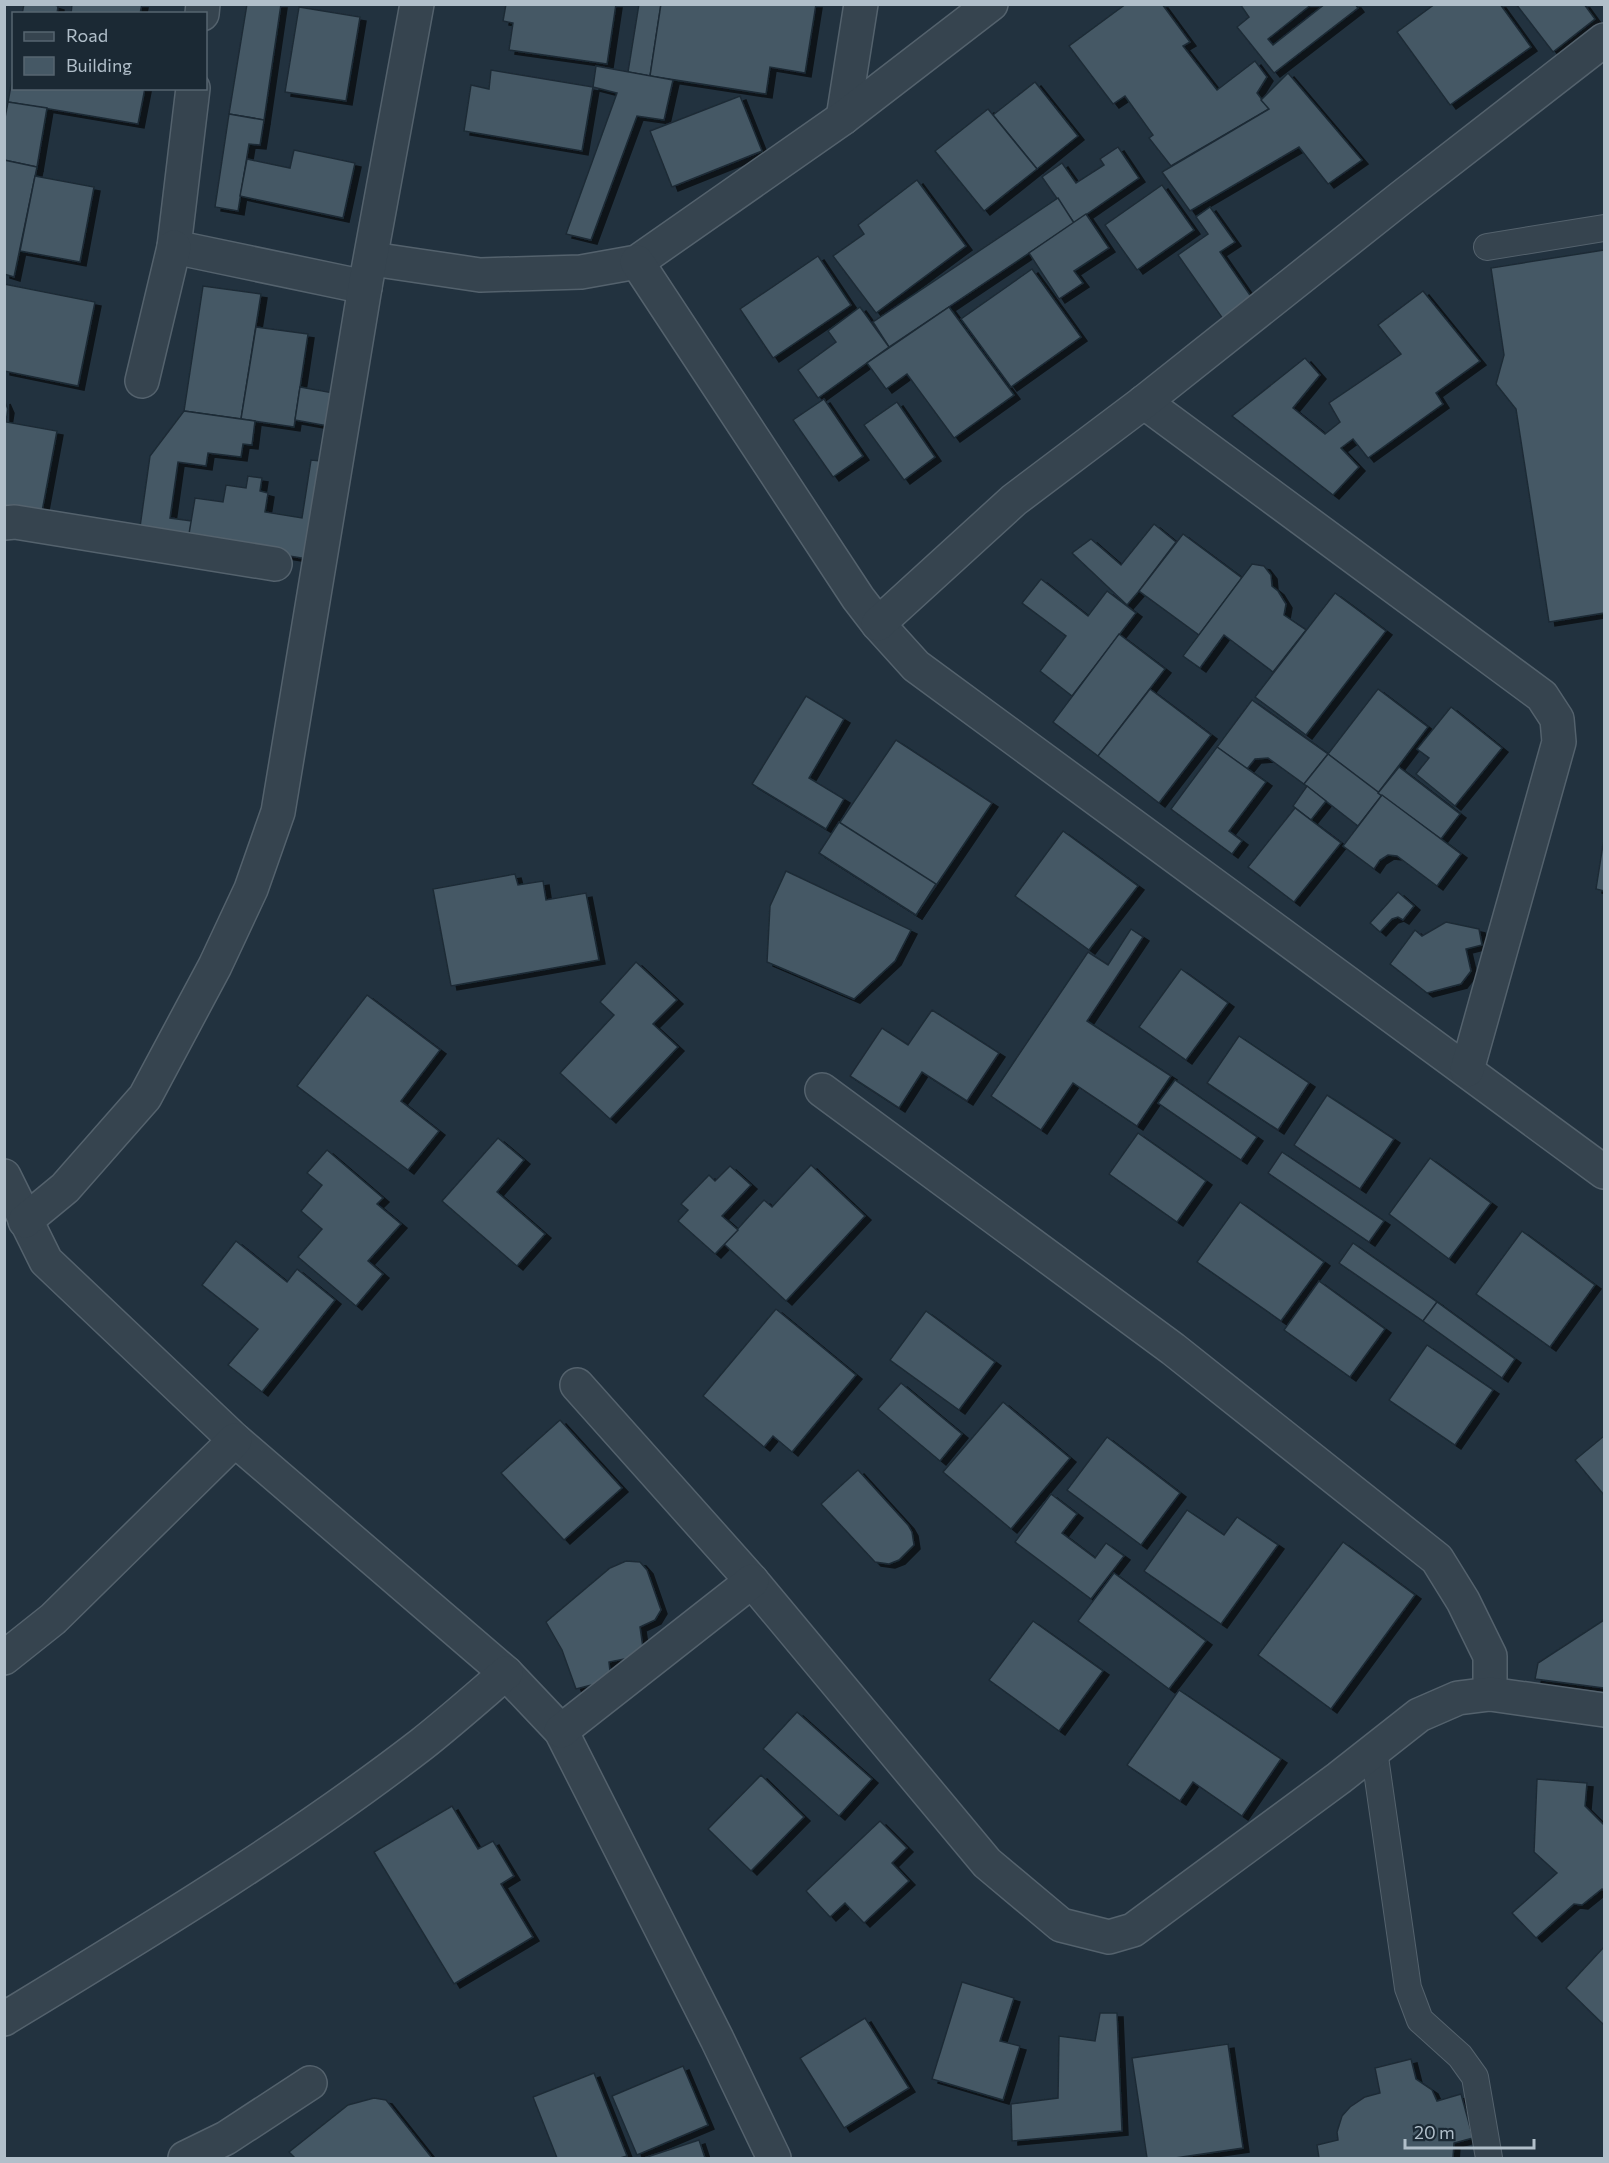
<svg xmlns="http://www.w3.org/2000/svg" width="1609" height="2163" viewBox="0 0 1609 2163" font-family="Commissioner,sans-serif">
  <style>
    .building { fill: #455865; stroke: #1d2b36; stroke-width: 1.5; filter: url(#shadow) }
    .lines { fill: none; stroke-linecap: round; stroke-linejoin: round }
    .service-casing { stroke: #54626d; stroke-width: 28 }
    .minor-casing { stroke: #54626d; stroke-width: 36 }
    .service { stroke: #36444f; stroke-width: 26 }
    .minor { stroke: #36444f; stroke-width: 33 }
  </style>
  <defs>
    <filter id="shadow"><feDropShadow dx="6" dy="4" stdDeviation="0" flood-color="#0009"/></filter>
  </defs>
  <rect width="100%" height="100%" fill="#22323f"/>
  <g class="building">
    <polygon points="24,4 51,4 58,6 57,14 22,14"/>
    <polygon points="72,4 142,4 140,14 71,14"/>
    <polygon points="247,4 281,4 264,120 229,114"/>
    <polygon points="506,4 616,4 607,64 509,50 513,23 503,21"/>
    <polygon points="639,4 661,4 650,76 628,72"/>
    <polygon points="661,4 816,4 805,73 770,67 766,94 650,76"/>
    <polygon points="1126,4 1162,4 1190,42 1183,46 1217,90 1255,61 1267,77 1257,93 1269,109 1171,166 1149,138 1153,135 1125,96 1113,104 1069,46"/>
    <polygon points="1240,4 1312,4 1268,39 1273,45 1325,4 1355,4 1358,8 1274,73 1237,27 1249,17"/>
    <polygon points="1435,4 1500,4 1531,47 1450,105 1397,32"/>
    <polygon points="1516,4 1584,4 1595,19 1553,52"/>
    <polygon points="299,7 360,17 346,101 285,92"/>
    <polygon points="596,66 673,80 664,120 637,116 591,240 566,234 617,93 593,87"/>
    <polygon points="14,69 14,88 145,88 138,124 8,102"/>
    <polygon points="491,70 593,87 582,151 464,131 471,85 489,89"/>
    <polygon points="1288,73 1362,160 1328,184 1299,147 1190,211 1162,172 1269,109 1261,100"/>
    <polygon points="1035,82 1078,136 1037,169 993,115"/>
    <polygon points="740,96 762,151 672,187 650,131"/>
    <polygon points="8,102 47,108 37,167 4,160 4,123"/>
    <polygon points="988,109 1037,169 984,211 935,151"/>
    <polygon points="229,114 264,120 260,145 249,144 238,211 215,207"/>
    <polygon points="1118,147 1139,178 1074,223 1042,177 1062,163 1076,183 1104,165 1100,159"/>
    <polygon points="294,150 355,163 343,218 240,196 247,159 290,168"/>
    <polygon points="4,160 37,167 14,277 4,274"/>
    <polygon points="35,176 94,187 80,262 20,251"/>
    <polygon points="917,180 966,246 876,313 833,256 864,234 858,225"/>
    <polygon points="1162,185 1194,230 1137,270 1105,225"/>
    <polygon points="1058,198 1074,223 889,347 873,322"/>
    <polygon points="1210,207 1235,242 1220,252 1252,298 1223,319 1178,255 1208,234 1196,217"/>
    <polygon points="1086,214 1109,248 1074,271 1083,283 1059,299 1029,253"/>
    <polygon points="1604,250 1604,613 1549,622 1516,409 1496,384 1504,355 1491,268"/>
    <polygon points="818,256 851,305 773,358 740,309"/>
    <polygon points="1032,269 1081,337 1011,387 961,319"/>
    <polygon points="4,284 95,302 78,386 4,371"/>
    <polygon points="203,286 261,294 241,419 184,411"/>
    <polygon points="1423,291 1480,361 1436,393 1443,404 1368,458 1353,439 1341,448 1359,467 1333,495 1232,416 1305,358 1320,375 1293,408 1325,434 1340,422 1329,403 1401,354 1378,325"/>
    <polygon points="860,307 889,347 818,398 798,370 836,342 828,331"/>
    <polygon points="949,307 1014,395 954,438 907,374 886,389 867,363"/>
    <polygon points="256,327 308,334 294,427 241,419"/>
    <polygon points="300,387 345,395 339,428 295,420"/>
    <polygon points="824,399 863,456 833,477 793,420"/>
    <polygon points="4,400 8,409 6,422 57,431 41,517 4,511"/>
    <polygon points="897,402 935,457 904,480 864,425"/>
    <polygon points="184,411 255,421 252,445 243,444 241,457 208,453 206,466 178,462 170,518 192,521 188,540 139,534 150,456"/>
    <polygon points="311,460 331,462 314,560 188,540 195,498 223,502 226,485 246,488 248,476 262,478 260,491 268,493 265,512 302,518"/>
    <polygon points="1154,524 1176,542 1139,591 1127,605 1072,553 1091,539 1121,565"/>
    <polygon points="1183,534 1242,578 1199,635 1139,591"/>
    <polygon points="1252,564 1264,566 1271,575 1272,586 1278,591 1286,604 1284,615 1306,630 1273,672 1224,635 1200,668 1183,656"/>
    <polygon points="1041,579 1088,616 1107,591 1136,613 1072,696 1040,671 1066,636 1022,603"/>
    <polygon points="1335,593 1386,631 1306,735 1255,697"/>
    <polygon points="1119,634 1165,669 1098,756 1053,722"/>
    <polygon points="1150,689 1211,735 1159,803 1098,756"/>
    <polygon points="1378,689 1428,727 1378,793 1328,754"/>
    <polygon points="806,696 844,719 809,778 844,799 826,829 752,784"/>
    <polygon points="1252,700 1328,754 1304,784 1268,758 1255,759 1247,769 1217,747"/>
    <polygon points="1451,707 1502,748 1455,806 1416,774 1429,758 1417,749"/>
    <polygon points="896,740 992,803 916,915 819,853"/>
    <polygon points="1217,747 1266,782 1229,831 1242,841 1232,854 1171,809"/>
    <polygon points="1328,754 1382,795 1358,826 1304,784"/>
    <polygon points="1399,767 1460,814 1441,839 1378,793"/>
    <polygon points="1307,786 1326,801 1311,820 1293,806"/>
    <polygon points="1382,795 1461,854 1437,886 1397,856 1388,855 1380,860 1374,869 1343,846"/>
    <polygon points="1295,808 1341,843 1294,902 1248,867"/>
    <polygon points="839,822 936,884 916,915 819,853"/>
    <polygon points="1063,831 1138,886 1089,950 1015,896"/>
    <polygon points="1604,838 1604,891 1596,889"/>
    <polygon points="786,871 911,930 895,961 854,999 767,962 770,906"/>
    <polygon points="515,874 518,885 543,881 546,900 586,893 599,960 451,986 433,889"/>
    <polygon points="1398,892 1414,906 1403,920 1398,917 1392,919 1380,932 1370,923"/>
    <polygon points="1446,922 1479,929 1482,945 1466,949 1471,971 1461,984 1427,993 1390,964 1415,930 1422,936"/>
    <polygon points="1131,929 1143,937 1087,1021 1171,1076 1137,1126 1073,1083 1041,1130 991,1096 1088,952 1108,965"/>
    <polygon points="636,962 677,1000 653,1024 678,1047 610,1119 560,1073 614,1015 600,1002"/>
    <polygon points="1181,969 1228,1003 1186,1060 1139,1027"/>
    <polygon points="367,995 440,1050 401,1101 439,1131 408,1170 297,1086"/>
    <polygon points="932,1010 999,1053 967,1101 922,1072 899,1108 850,1076 882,1028 908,1045"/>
    <polygon points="1239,1036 1309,1083 1278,1130 1207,1083"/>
    <polygon points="1175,1080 1257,1137 1241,1160 1158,1103"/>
    <polygon points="1327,1095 1394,1139 1360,1189 1294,1145"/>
    <polygon points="1138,1133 1206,1181 1177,1222 1109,1174"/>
    <polygon points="498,1138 524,1160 497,1192 545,1234 517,1266 442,1201"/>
    <polygon points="327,1150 383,1198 377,1204 401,1224 368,1261 383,1274 356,1306 298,1257 322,1229 301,1211 322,1185 307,1173"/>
    <polygon points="1282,1152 1384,1221 1369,1242 1268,1173"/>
    <polygon points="1430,1158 1491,1203 1449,1259 1389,1214"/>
    <polygon points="811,1165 865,1216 786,1301 724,1244 764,1200 772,1207"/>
    <polygon points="730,1166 751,1185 722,1216 738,1230 715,1254 678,1221 688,1210 681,1204 709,1175 715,1181"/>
    <polygon points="1240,1202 1324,1262 1281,1321 1197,1262"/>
    <polygon points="1522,1231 1595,1285 1550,1347 1476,1294"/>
    <polygon points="236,1241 287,1282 297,1269 335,1300 262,1392 228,1365 258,1329 202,1285"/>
    <polygon points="1353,1243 1437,1302 1423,1321 1339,1263"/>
    <polygon points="1319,1281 1385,1329 1350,1377 1284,1330"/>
    <polygon points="1437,1302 1515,1359 1502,1378 1423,1321"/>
    <polygon points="776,1309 856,1375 792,1452 773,1436 764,1447 703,1396"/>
    <polygon points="926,1311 995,1362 959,1410 890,1360"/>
    <polygon points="1427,1345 1493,1390 1455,1445 1389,1400"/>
    <polygon points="901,1383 962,1434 940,1461 878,1409"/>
    <polygon points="1003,1402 1070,1458 1011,1529 943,1472"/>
    <polygon points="560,1420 622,1488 564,1540 501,1473"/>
    <polygon points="1604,1436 1604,1495 1575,1460"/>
    <polygon points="1107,1437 1180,1493 1141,1545 1067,1490"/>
    <polygon points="858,1470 908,1525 912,1532 914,1545 899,1560 889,1564 875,1562 821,1504"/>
    <polygon points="1051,1494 1077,1514 1062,1533 1095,1558 1106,1543 1124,1556 1091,1599 1015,1542"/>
    <polygon points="1187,1510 1224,1535 1237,1517 1278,1545 1221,1624 1144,1571"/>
    <polygon points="1343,1542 1415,1595 1331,1709 1258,1655"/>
    <polygon points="626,1561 640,1562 647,1570 661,1610 655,1620 640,1627 644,1655 609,1662 611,1680 576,1689 562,1650 546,1622 610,1568"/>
    <polygon points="1114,1573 1206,1641 1169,1689 1078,1621"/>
    <polygon points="1604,1620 1604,1688 1535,1679 1538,1663"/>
    <polygon points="1033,1621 1103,1671 1059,1731 989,1680"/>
    <polygon points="1179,1690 1281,1759 1242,1816 1193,1782 1180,1801 1127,1765"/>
    <polygon points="797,1712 872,1779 839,1816 763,1749"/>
    <polygon points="761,1775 804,1817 751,1871 708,1829"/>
    <polygon points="1537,1779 1587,1783 1585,1806 1604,1825 1604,1891 1602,1889 1582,1905 1574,1904 1536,1938 1512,1913 1557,1873 1534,1852"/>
    <polygon points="452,1806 478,1849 493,1841 514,1876 501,1884 533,1937 454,1984 374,1852"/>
    <polygon points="880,1821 907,1848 892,1863 909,1881 864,1923 845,1903 830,1917 806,1891"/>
    <polygon points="1604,1947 1604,2025 1566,1988"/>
    <polygon points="962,1982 1014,1998 1000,2041 1020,2046 1003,2100 932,2079"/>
    <polygon points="1100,2013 1117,2013 1122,2131 1012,2141 1011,2104 1058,2098 1059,2036 1095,2041"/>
    <polygon points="865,2018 909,2088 844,2128 800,2058"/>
    <polygon points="1228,2044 1243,2148 1175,2158 1147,2158 1132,2058"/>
    <polygon points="1411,2059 1416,2079 1432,2090 1437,2101 1461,2094 1473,2138 1454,2143 1453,2158 1319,2158 1317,2145 1338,2140 1337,2132 1342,2116 1350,2107 1365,2097 1380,2093 1375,2068"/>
    <polygon points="683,2066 708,2125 637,2155 612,2096"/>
    <polygon points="594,2073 627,2156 620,2158 557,2158 533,2097"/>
    <polygon points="374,2098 386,2100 432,2158 295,2158 289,2152 348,2105"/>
    <polygon points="699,2140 705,2158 644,2158"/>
  </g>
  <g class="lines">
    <defs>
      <g id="service">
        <polyline points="1487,247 1604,228"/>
        <polyline points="1374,1750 1408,1988 1420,2020 1460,2056 1475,2077 1489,2158"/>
      </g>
      <g id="minor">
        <polyline points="202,14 203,4"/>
        <polyline points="193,88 174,247 365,287"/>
        <polyline points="843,118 861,4"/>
        <polyline points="372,259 480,275 581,272 637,262 843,118 991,4"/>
        <polyline points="637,262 858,598 878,624 916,666 1604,1172"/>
        <polyline points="142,381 174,247"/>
        <polyline points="1144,402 1542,696 1557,719 1559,742 1467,1070"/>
        <polyline points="4,523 15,522 275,564"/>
        <polyline points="878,624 1014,500 1144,402 1402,197 1604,40"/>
        <polyline points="822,1090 1173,1349 1437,1559 1463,1601 1490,1656 1490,1694"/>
        <polyline points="4,1176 46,1261 235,1440 506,1673 561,1731 717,2039 774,2158"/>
        <polyline points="25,1221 65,1188 145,1097 215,966 251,889 278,812 365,287 417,4"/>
        <polyline points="577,1385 752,1581 987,1863 1061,1925 1109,1937 1133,1930 1339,1778 1419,1715 1458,1698 1490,1694 1604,1710"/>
        <polyline points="4,1658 53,1619 235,1440"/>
        <polyline points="561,1731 752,1581"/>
        <path d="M4,2019C147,1932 290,1846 422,1744C451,1721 478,1697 506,1673"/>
        <polyline points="185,2158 226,2138 310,2083"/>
      </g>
    </defs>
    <use href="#service" class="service-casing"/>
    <use href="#minor" class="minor-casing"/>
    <use href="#service" class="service"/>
    <use href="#minor" class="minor"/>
  </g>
  <rect width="1609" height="2163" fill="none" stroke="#b1bfca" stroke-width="12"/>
  <rect x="12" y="12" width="195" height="78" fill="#1b2934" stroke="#576570" stroke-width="1.5"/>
  <rect x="24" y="32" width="30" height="9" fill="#36444f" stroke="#576570" stroke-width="1.5"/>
  <text x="66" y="42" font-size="18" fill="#b1bfca">Road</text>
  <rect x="24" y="57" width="30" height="18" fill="#455865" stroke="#576570" stroke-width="1.5"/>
  <text x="66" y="72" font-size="18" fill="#b1bfca">Building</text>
  <path d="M1405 2139v9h129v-9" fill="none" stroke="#b1bfca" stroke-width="3"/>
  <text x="1414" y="2139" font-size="18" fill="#b1bfca" stroke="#1b2934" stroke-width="4.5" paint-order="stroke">20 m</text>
</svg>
